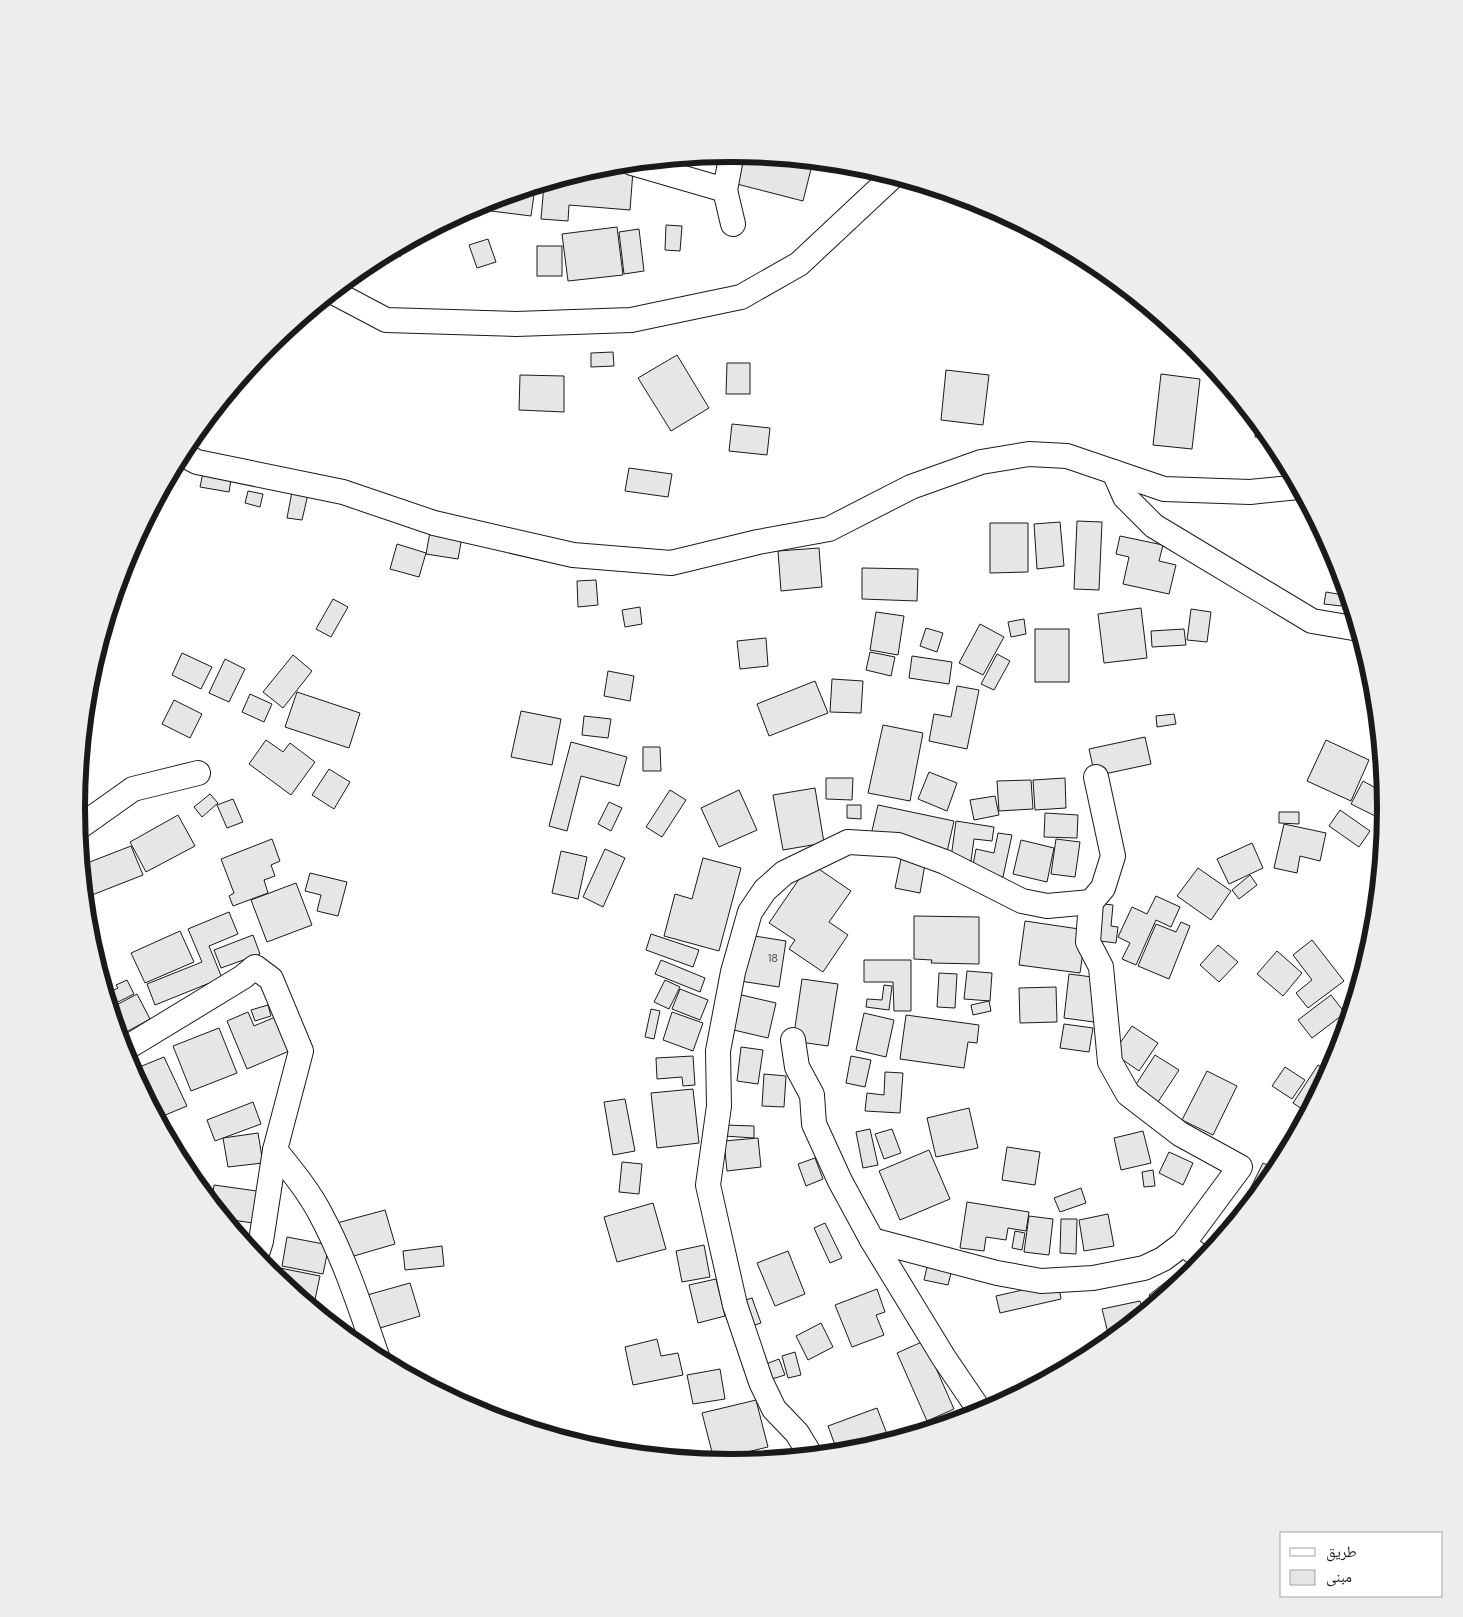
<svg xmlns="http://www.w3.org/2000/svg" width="1463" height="1617" viewBox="0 0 1463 1617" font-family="'DM Sans','Noto Naskh Arabic',sans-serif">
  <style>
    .building { fill: #e6e6e6; stroke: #1a1a1a }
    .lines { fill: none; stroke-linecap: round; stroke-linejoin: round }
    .minor-casing { stroke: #1a1a1a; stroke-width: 26 }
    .minor { stroke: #fff; stroke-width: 24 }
    .labels { text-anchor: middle; stroke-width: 4; stroke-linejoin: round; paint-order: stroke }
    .number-label { font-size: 11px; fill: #4d4d4d }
    .rim { fill: none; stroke: #1a1a1a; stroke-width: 6 }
  </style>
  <rect width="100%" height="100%" fill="#fff"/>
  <g class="building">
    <polygon points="740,154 813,161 803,201 733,183"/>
    <polygon points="719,155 717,164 687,158"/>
    <polygon points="597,168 633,171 630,210 569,205 568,221 541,219 544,184"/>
    <polygon points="535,187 531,216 491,211 492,200"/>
    <polygon points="666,225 682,226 680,251 665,250"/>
    <polygon points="617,227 623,275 568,281 562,234"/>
    <polygon points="639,229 644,271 624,274 619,232"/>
    <polygon points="488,239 496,262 477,268 469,245"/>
    <polygon points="400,246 401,256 375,260 375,259"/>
    <rect x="537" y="246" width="25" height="30"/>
    <polygon points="613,352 614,366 591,367 591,353"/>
    <polygon points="677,355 709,408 671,431 638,378"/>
    <polygon points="727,363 750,363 750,394 726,394"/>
    <polygon points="946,370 989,375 983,425 941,420"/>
    <polygon points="1161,374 1200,379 1192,449 1153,445"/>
    <polygon points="520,375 564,376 564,412 519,410"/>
    <polygon points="1256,420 1272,439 1255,437"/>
    <polygon points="732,424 770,428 767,455 729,451"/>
    <polygon points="204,468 232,474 229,492 200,487"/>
    <polygon points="629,468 672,474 668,497 625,491"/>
    <polygon points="293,486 309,490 302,520 287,518"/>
    <polygon points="248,491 263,494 260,507 245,503"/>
    <polygon points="1077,521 1102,522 1099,590 1074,589"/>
    <polygon points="1060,522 1064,566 1037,569 1034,524"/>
    <polygon points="990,523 1028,523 1028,572 990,573"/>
    <polygon points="430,532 462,537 458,559 426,554"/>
    <polygon points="1120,536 1163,545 1159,561 1176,565 1169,594 1123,584 1129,557 1116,554"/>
    <polygon points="397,544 426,553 419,577 390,569"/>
    <polygon points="819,548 822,587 781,591 778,551"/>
    <polygon points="862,568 918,569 917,601 862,599"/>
    <polygon points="596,580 598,605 578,607 577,581"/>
    <polygon points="1326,592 1343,595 1341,606 1324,604"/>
    <polygon points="333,599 348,607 331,637 316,629"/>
    <polygon points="640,607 642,624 625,627 622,610"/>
    <polygon points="1141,608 1147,658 1104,663 1098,614"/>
    <polygon points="1191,609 1211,612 1207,642 1187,640"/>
    <polygon points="876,612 904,616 898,655 870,650"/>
    <polygon points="1024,619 1026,634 1011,637 1008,622"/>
    <polygon points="980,624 1004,637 983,675 959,663"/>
    <polygon points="926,628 943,633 937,652 920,646"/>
    <rect x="1035" y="629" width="34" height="53"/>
    <polygon points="1184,629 1186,645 1152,647 1151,631"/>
    <polygon points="766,638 768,666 740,669 737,641"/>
    <polygon points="870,652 895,657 891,676 866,670"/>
    <polygon points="182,653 212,667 201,689 172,675"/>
    <polygon points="997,654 1010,661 994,690 981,684"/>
    <polygon points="293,655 312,671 283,708 263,692"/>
    <polygon points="912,656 952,662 949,684 909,678"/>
    <polygon points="225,659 245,669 229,702 209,693"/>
    <polygon points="608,671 634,676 630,701 604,696"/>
    <polygon points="832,679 863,681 861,713 830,712"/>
    <polygon points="815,681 828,713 769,736 757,704"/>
    <polygon points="957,686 979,690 967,749 929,741 934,714 951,717"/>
    <polygon points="297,692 360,713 349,748 285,727"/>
    <polygon points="250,694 272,704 264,722 242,712"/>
    <polygon points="174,700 202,714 190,738 162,724"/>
    <polygon points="521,711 561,719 552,765 511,757"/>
    <polygon points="1174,714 1176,724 1157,727 1156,716"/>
    <polygon points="584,716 611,719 608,738 582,735"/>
    <polygon points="883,725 923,733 910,801 868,793"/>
    <polygon points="1145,737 1151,764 1095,776 1089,749"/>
    <polygon points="266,740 283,752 290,743 315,762 291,795 249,764"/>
    <polygon points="1326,740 1369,760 1351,801 1307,781"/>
    <polygon points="571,742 627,757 619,786 581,776 567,831 549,826"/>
    <polygon points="643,747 660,747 661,771 643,771"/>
    <polygon points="329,769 350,782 334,809 312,795"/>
    <polygon points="929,772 957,783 947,811 918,799"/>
    <polygon points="826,778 853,778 852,800 826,799"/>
    <polygon points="1065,778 1066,808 1035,810 1033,780"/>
    <polygon points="1031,780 1033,809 999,811 997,781"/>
    <polygon points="1363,781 1385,793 1386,797 1375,816 1351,804"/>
    <polygon points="815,788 824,843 783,850 773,795"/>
    <polygon points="670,790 686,800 662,837 646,827"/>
    <polygon points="739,790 757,830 719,847 701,808"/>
    <polygon points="210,794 218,803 202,817 194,807"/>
    <polygon points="995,796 999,815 974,820 970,800"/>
    <polygon points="233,799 243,822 227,828 217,805"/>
    <polygon points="609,802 622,808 611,831 598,824"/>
    <polygon points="847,805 861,805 861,819 847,818"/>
    <polygon points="878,805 954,821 947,852 871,835"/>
    <polygon points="1340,810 1370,831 1359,847 1329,826"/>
    <polygon points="1279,812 1299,812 1299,824 1279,823"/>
    <polygon points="1045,813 1078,815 1077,838 1044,837"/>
    <polygon points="178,815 195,846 146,872 130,842"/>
    <polygon points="956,821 994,827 992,841 974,839 971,861 951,858"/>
    <polygon points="1284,824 1326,833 1320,861 1300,856 1297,873 1274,868"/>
    <polygon points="998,833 1012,835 1003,877 972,871 976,849 994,853"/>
    <polygon points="272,839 280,861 271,865 275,876 264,880 268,893 233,906 229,896 234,893 221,859"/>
    <polygon points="1056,839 1080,842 1075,877 1051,874"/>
    <polygon points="1021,840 1054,848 1047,882 1013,874"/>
    <polygon points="1252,843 1263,868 1229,884 1217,859"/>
    <polygon points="131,846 143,875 92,895 82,871 82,865"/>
    <polygon points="605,849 625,858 603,907 583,897"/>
    <polygon points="561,851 587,857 578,899 552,893"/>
    <polygon points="703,858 741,868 719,951 664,936 675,894 692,899"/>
    <polygon points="901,859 925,864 920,893 895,888"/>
    <polygon points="810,863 851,891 829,922 848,935 823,972 789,949 795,940 769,923"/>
    <polygon points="1198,868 1231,891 1211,920 1177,896"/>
    <polygon points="310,873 347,882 338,916 317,911 321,895 305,891"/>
    <polygon points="1250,875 1257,885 1239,899 1232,890"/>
    <polygon points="296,883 312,925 267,942 251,900"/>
    <polygon points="1156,896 1180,907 1171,927 1156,920 1136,965 1122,959 1130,943 1118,937 1132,907 1147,914"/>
    <polygon points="1095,903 1113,905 1111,926 1118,927 1116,943 1091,940"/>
    <polygon points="229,912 238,934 209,946 222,978 155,1005 147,984 202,962 188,929"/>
    <polygon points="914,916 979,917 979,964 931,963 932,960 914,959"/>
    <polygon points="1025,921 1086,930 1080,973 1019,965"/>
    <polygon points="1181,922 1190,926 1169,979 1138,966 1156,924 1176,932"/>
    <polygon points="180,931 194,962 145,983 131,953"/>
    <polygon points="651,934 699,950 693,967 646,950"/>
    <polygon points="253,935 260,954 221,968 214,950"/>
    <polygon points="748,935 786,941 779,987 740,981"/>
    <polygon points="1363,936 1374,938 1360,982 1353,980"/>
    <polygon points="1312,940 1344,981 1308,1008 1296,993 1312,980 1293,955"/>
    <polygon points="1218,945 1238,962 1219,982 1200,965"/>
    <polygon points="1277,951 1302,973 1283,996 1257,974"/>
    <polygon points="661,960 705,978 700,992 655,974"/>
    <polygon points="864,960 911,960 911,1011 894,1011 893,982 864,982"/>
    <polygon points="967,971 992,973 990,1001 964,999"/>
    <polygon points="939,973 957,974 955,1008 937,1007"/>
    <polygon points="1069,974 1100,978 1094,1022 1064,1018"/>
    <polygon points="802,979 838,984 828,1046 793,1041"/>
    <polygon points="127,980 134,994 110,1006 106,994 118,988 116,985"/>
    <polygon points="665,980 680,987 669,1009 654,1002"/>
    <polygon points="884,985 892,986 889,1010 866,1007 867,999 882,1000"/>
    <polygon points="1056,987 1057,1022 1020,1023 1019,988"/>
    <polygon points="680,989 708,1000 700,1020 672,1009"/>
    <polygon points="733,993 776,1003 768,1038 725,1028"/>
    <polygon points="137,994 150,1019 119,1036 111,1008"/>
    <polygon points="1331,995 1345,1013 1312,1038 1298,1020"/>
    <polygon points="989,1001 991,1011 973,1015 971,1005"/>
    <polygon points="268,1005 271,1016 255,1021 251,1010"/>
    <polygon points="651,1009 660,1011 654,1039 645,1037"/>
    <polygon points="248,1012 254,1026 280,1015 294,1049 247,1069 227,1021"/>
    <polygon points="672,1012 703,1023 693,1051 663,1040"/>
    <polygon points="864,1013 894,1020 886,1057 856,1050"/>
    <polygon points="906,1015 979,1025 977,1043 968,1042 964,1068 900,1059"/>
    <polygon points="1064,1024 1093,1028 1089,1052 1060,1048"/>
    <polygon points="1132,1026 1158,1043 1139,1071 1113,1053"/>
    <polygon points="219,1028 237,1073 191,1091 173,1046"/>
    <polygon points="741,1047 763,1050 758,1084 737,1081"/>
    <polygon points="1155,1055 1179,1070 1156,1105 1133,1089"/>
    <polygon points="693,1056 695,1085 683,1086 682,1077 657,1079 656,1058"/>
    <polygon points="851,1056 871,1060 865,1087 846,1083"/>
    <polygon points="164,1057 187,1106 158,1118 132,1070"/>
    <polygon points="1318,1065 1330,1073 1308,1113 1293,1103"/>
    <polygon points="1285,1067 1305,1080 1292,1099 1272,1086"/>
    <polygon points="1207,1071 1237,1086 1213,1135 1182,1120"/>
    <polygon points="885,1072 903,1073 900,1113 865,1111 867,1093 884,1095"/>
    <polygon points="764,1074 786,1076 784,1107 762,1106"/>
    <polygon points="693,1089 699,1143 657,1148 651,1093"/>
    <polygon points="625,1099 635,1151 613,1155 604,1102"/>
    <polygon points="253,1102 261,1124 215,1141 207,1120"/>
    <polygon points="969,1108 978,1148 936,1157 927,1118"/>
    <polygon points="724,1125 754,1126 754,1138 724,1136"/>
    <polygon points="870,1129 878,1165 863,1168 856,1132"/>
    <polygon points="892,1129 901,1153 884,1159 875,1134"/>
    <polygon points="1143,1131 1151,1163 1121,1170 1114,1138"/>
    <polygon points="258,1133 263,1163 228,1167 223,1138"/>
    <polygon points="758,1138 761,1167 727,1171 724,1141"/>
    <polygon points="1007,1147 1040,1152 1035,1185 1002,1180"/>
    <polygon points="929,1150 950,1199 900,1220 879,1171"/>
    <polygon points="1169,1152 1193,1163 1183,1185 1159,1173"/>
    <polygon points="815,1158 823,1179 806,1186 798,1164"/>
    <polygon points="622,1162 642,1164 639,1194 619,1192"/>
    <polygon points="1263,1163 1277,1170 1246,1209 1241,1207"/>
    <polygon points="1153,1170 1155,1186 1144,1187 1142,1172"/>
    <polygon points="214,1185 264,1192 260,1224 225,1219 212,1203"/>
    <polygon points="1081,1188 1086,1203 1060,1212 1054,1198"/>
    <polygon points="967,1202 1029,1212 1026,1231 1008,1228 1006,1240 986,1237 984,1251 960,1248"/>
    <polygon points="653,1203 666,1249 617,1262 604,1217"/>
    <polygon points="385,1210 395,1244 347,1258 337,1223"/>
    <polygon points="1108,1214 1114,1246 1084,1251 1079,1220"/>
    <polygon points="1029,1216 1053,1219 1049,1255 1024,1252"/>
    <polygon points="1061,1219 1077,1219 1076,1254 1060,1253"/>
    <polygon points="825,1223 842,1258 830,1263 814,1228"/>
    <polygon points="1015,1231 1025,1233 1022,1250 1012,1248"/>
    <polygon points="287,1237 329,1245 323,1274 282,1266"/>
    <polygon points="704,1245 710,1277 682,1282 676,1251"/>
    <polygon points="442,1246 444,1266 405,1270 403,1251"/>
    <polygon points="788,1251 805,1294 775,1306 757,1263"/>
    <polygon points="928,1263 952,1269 948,1285 924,1280"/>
    <polygon points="1185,1267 1191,1275 1156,1304 1149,1295"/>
    <polygon points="280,1268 320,1276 313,1309 277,1279"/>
    <polygon points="716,1279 725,1316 698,1323 689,1285"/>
    <polygon points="1058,1282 1061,1299 1000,1313 996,1296"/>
    <polygon points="410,1283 420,1316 370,1331 360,1297"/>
    <polygon points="877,1289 885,1312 876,1315 884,1335 852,1347 835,1305"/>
    <polygon points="752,1298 761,1323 742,1329 733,1304"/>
    <polygon points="1140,1301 1144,1314 1110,1341 1102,1309"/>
    <polygon points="821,1323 833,1347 808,1360 796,1336"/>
    <polygon points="657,1339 661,1356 678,1353 683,1375 633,1385 625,1347"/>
    <polygon points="924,1341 954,1409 927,1421 897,1353"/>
    <polygon points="795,1352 801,1375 788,1378 782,1356"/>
    <polygon points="779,1359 785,1375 772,1379 766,1364"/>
    <polygon points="1069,1368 1031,1388 1029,1380"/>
    <polygon points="720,1369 725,1399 693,1404 687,1375"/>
    <polygon points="756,1400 768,1447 714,1460 702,1413"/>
    <polygon points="877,1408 890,1442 859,1451 838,1453 828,1426"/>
  </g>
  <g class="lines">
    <defs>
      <g id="minor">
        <polyline points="632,163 725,190 732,153"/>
        <polyline points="725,190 733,224"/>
        <polyline points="333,292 386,320 516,324 631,320 741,297 799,264 893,176"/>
        <polyline points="182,454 197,462 343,492 434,523 573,555 671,563 758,542 829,529 911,487 981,462 1029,454 1067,456 1164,489 1250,492 1299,487"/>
        <polyline points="1114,472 1125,497 1154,526 1312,621 1359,629"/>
        <polyline points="78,828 133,789 198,773"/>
        <polyline points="793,1040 797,1067 812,1095 814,1124 840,1181 872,1240 944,1358 982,1414"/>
        <polyline points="123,1050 243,977 255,967 271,979 301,1051 275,1150 261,1241 256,1257"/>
        <path d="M275,1150C291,1170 308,1190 320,1213C345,1259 361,1310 378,1359"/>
        <polyline points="872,1240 997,1273 1041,1281 1093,1278 1144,1268 1163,1259 1183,1244 1240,1167 1180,1134 1128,1094 1110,1062 1101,967 1088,942 1091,902"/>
        <polyline points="1183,1244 1205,1260"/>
        <polyline points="811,1456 797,1433 774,1409 761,1382 735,1305 708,1185 719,1106 718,1051 733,972 750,912 765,890 784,873 848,842 898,845 945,862 1022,901 1047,906 1091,902 1103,888 1113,856 1096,777"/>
      </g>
    </defs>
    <use href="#minor" class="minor-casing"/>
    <use href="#minor" class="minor"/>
  </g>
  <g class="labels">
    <g class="number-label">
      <text x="773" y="962">18</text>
    </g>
  </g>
  <path d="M0 0H1463V1617H0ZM85 808a646 646 0 1 1 1292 0a646 646 0 1 1-1292 0Z" fill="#ededed" fill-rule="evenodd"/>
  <path class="rim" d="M85 808a646 646 0 1 1 1292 0a646 646 0 1 1-1292 0Z"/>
  <rect x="1280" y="1532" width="162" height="65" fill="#ffffff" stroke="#a3a3a3"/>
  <rect x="1290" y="1548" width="25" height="8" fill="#ffffff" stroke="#a3a3a3"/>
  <text x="1326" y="1557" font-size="15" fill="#1a1a1a">طريق</text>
  <rect x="1290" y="1570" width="25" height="15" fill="#e6e6e6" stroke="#a3a3a3"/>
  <text x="1326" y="1582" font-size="15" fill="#1a1a1a">مبنى</text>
</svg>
